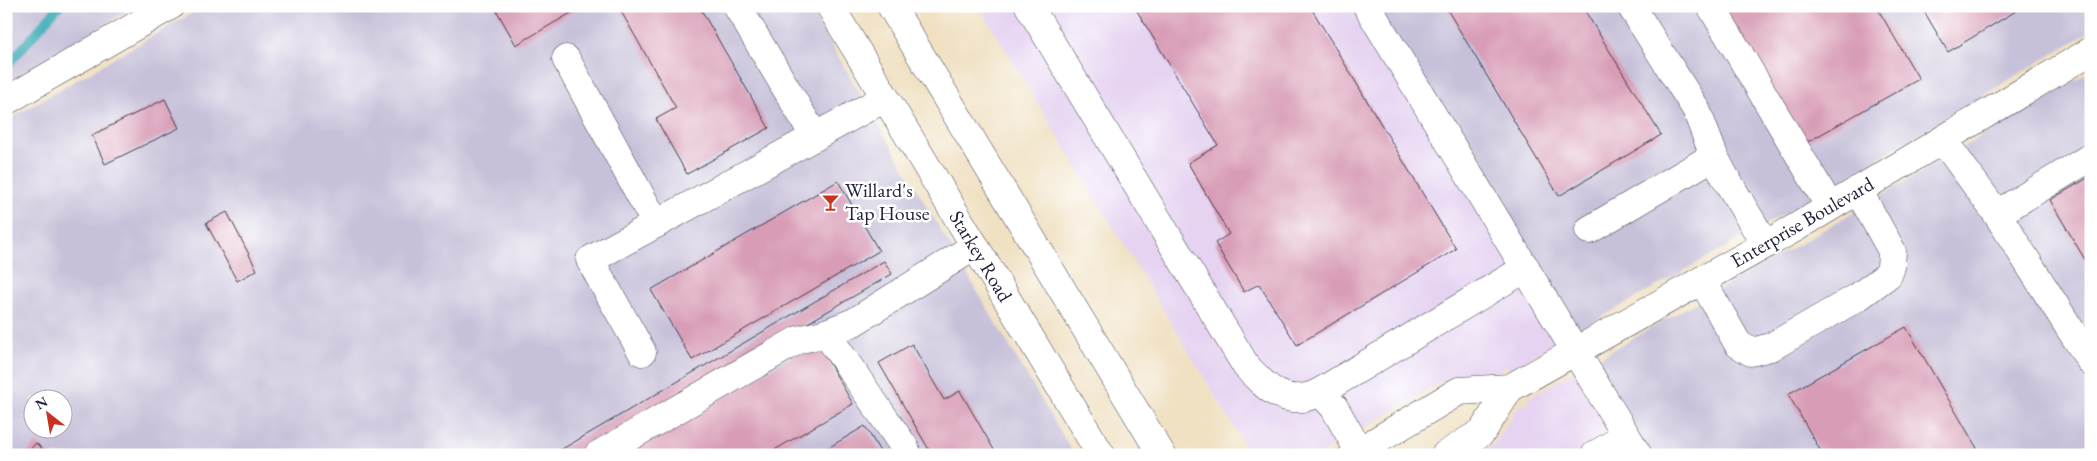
<svg xmlns="http://www.w3.org/2000/svg" width="2097" height="461" viewBox="0 0 2097 461" font-family="'EB Garamond',serif">
  <style>
    .built { fill: #e5d3f1 }
    .industrial { fill: #c7c0d9; fill-rule: evenodd }
    .lines { fill: none; stroke-linecap: round; stroke-linejoin: round }
    .stream { stroke: #39aab4; stroke-width: 9 }
    .building { fill: #d89cb6 }
    .minor-casing { stroke: #413f4f; stroke-width: 29 }
    .major-casing { stroke: #413f4f; stroke-width: 29 }
    .minor { stroke: #fff; stroke-width: 28 }
    .major { stroke: #fff; stroke-width: 28 }
    .labels { text-anchor: middle; stroke-width: 5; stroke-linejoin: round; paint-order: stroke }
    .poi-label { font-size: 20px; fill: #22223b; stroke: #fff; text-anchor: start }
    .street-label { font-size: 20px; fill: #22223b; stroke: #fff }
  </style>
  <rect width="100%" height="100%" fill="#fff"/>
  <filter id="ink" filterUnits="userSpaceOnUse"><feTurbulence type="fractalNoise" baseFrequency=".02" numOctaves="2"/><feDisplacementMap in="SourceGraphic" scale="10" xChannelSelector="R" yChannelSelector="G"/><feConvolveMatrix kernelMatrix="1 2 1 2 8 2 1 2 1" color-interpolation-filters="sRGB"/></filter>
  <filter id="wash" filterUnits="userSpaceOnUse"><feTurbulence type="fractalNoise" baseFrequency=".0096" numOctaves="4" result="noise"/><feDisplacementMap in="SourceGraphic" scale="20" xChannelSelector="R" yChannelSelector="G"/><feGaussianBlur stdDeviation="1.12" result="paint"/><feColorMatrix in="noise" values="0 0 0 0 0 0 0 0 0 0 0 0 0 0 0 0 0 1.4 0 .05"/><feComposite in="paint" operator="in"/></filter>
  <g filter="url(#wash)">
    <rect width="100%" height="100%" fill="#f0e1c3"/>
    <g class="built">
      <polygon points="979,6 1351,6 1561,340 1510,369 1505,365 1501,372 1456,374 1450,376 1319,455 1251,455"/>
      <polygon points="1579,369 1633,455 1478,455 1495,443 1520,404 1528,404 1527,398"/>
    </g>
    <g class="industrial">
      <polygon points="6,6 136,6 6,82"/>
      <path d="M204,6H808L1074,455H6V121ZM32,398H62V428H32Z"/>
      <polygon points="1351,6 2091,6 2091,31 1786,213 1561,340"/>
      <polygon points="2091,71 2091,455 1633,455 1579,369 1803,242"/>
    </g>
    <g class="lines">
      <polyline class="stream" points="6,67 59,6"/>
    </g>
    <g id="blocks">
      <g class="building">
        <polygon points="494,6 583,6 516,45"/>
        <polygon points="618,6 699,6 769,128 687,174 656,119 676,108"/>
        <polygon points="1134,6 1310,6 1456,249 1297,345 1259,284 1244,292 1215,243 1229,234 1188,163 1218,145"/>
        <polygon points="1445,6 1582,6 1661,135 1559,196"/>
        <polygon points="1722,6 1876,6 1919,79 1802,145"/>
        <polygon points="1921,6 2020,6 2021,8 1948,52"/>
        <polygon points="165,99 179,128 105,164 92,135"/>
        <polygon points="2091,176 2091,270 2050,200"/>
        <polygon points="838,181 879,251 692,360 651,290"/>
        <polygon points="227,212 257,270 237,281 206,223"/>
        <polygon points="884,261 892,274 580,455 552,455"/>
        <polygon points="1906,327 1981,455 1823,455 1788,394"/>
        <polygon points="817,342 853,404 766,455 624,455"/>
        <polygon points="912,344 944,400 960,391 997,455 932,455 879,363"/>
        <polygon points="865,426 882,455 816,455"/>
        <polygon points="36,443 49,455 25,455"/>
      </g>
    </g>
  </g>
  <g filter="url(#ink)">
    <use href="#blocks" fill-opacity="0" stroke="#413f4f" stroke-width="1"/>
    <g class="lines">
      <defs>
        <g id="minor">
          <polyline points="737,6 815,137"/>
          <path d="M1029,6L1246,366C1267,389 1287,409 1320,392L1334,407L1359,451"/>
          <polyline points="1367,6 1638,455"/>
          <polyline points="1631,6 1696,109 1714,156"/>
          <polyline points="1711,6 1830,207"/>
          <polyline points="566,59 656,224 885,98"/>
          <polyline points="6,101 170,6"/>
          <polyline points="1943,140 1997,214 2091,157"/>
          <polyline points="1997,214 2091,362"/>
          <polyline points="1589,230 1714,156 1725,177 1765,244"/>
          <polyline points="1702,280 1738,344 1751,352 1771,347 1858,297 1888,275 1891,267 1892,251 1858,190"/>
          <polyline points="826,333 905,448 907,455"/>
          <polyline points="642,352 590,260 656,224"/>
          <polyline points="1320,392 1526,268"/>
          <polyline points="598,455 798,340 826,333 854,322 975,246"/>
          <polyline points="1353,455 1459,391 1510,388 1795,228 2091,51"/>
          <polyline points="1445,455 1482,432 1510,388"/>
          <polyline points="1595,455 1626,436"/>
        </g>
        <g id="major">
          <polyline points="830,6 1101,455"/>
          <polyline points="891,6 1162,455"/>
        </g>
      </defs>
      <use href="#minor" class="minor-casing"/>
      <use href="#major" class="major-casing"/>
      <use href="#minor" class="minor"/>
      <use href="#major" class="major"/>
    </g>
  </g>
  <defs>
    <symbol id="bar-bare" viewBox="-9 -9 18 18"><path d="M-6-5H6L.8 .8V4.5H3.5V6h-7V4.5H-.8V.8Z" fill="#c8321e" stroke="#fff" stroke-width="2.5" paint-order="stroke"/></symbol>
  </defs>
  <g fill-rule="evenodd">
    <use href="#bar-bare" x="818" y="190" width="25" height="25"/>
  </g>
  <g class="labels">
    <g class="poi-label">
      <text x="845" y="197">Willard's<tspan x="845" dy="23">Tap House</tspan></text>
    </g>
    <g class="street-label">
      <text transform="translate(1802 222) rotate(-30)" y="7">Enterprise Boulevard</text>
      <text transform="translate(981 256) rotate(59)" y="7">Starkey Road</text>
    </g>
  </g>
  <rect width="2097" height="461" fill="none" stroke="#fff" stroke-width="25"/>
  <g transform="translate(48 414) rotate(329)"><circle r="24" fill="#ffffff" stroke="#a7a7b1"/>
  <path d="M0-4L9 19L0 12L-9 19Z" fill="#c8321e"/>
  <text y="-8" font-size="14" font-weight="bold" text-anchor="middle" fill="#22223b">N</text>
  </g>
</svg>
